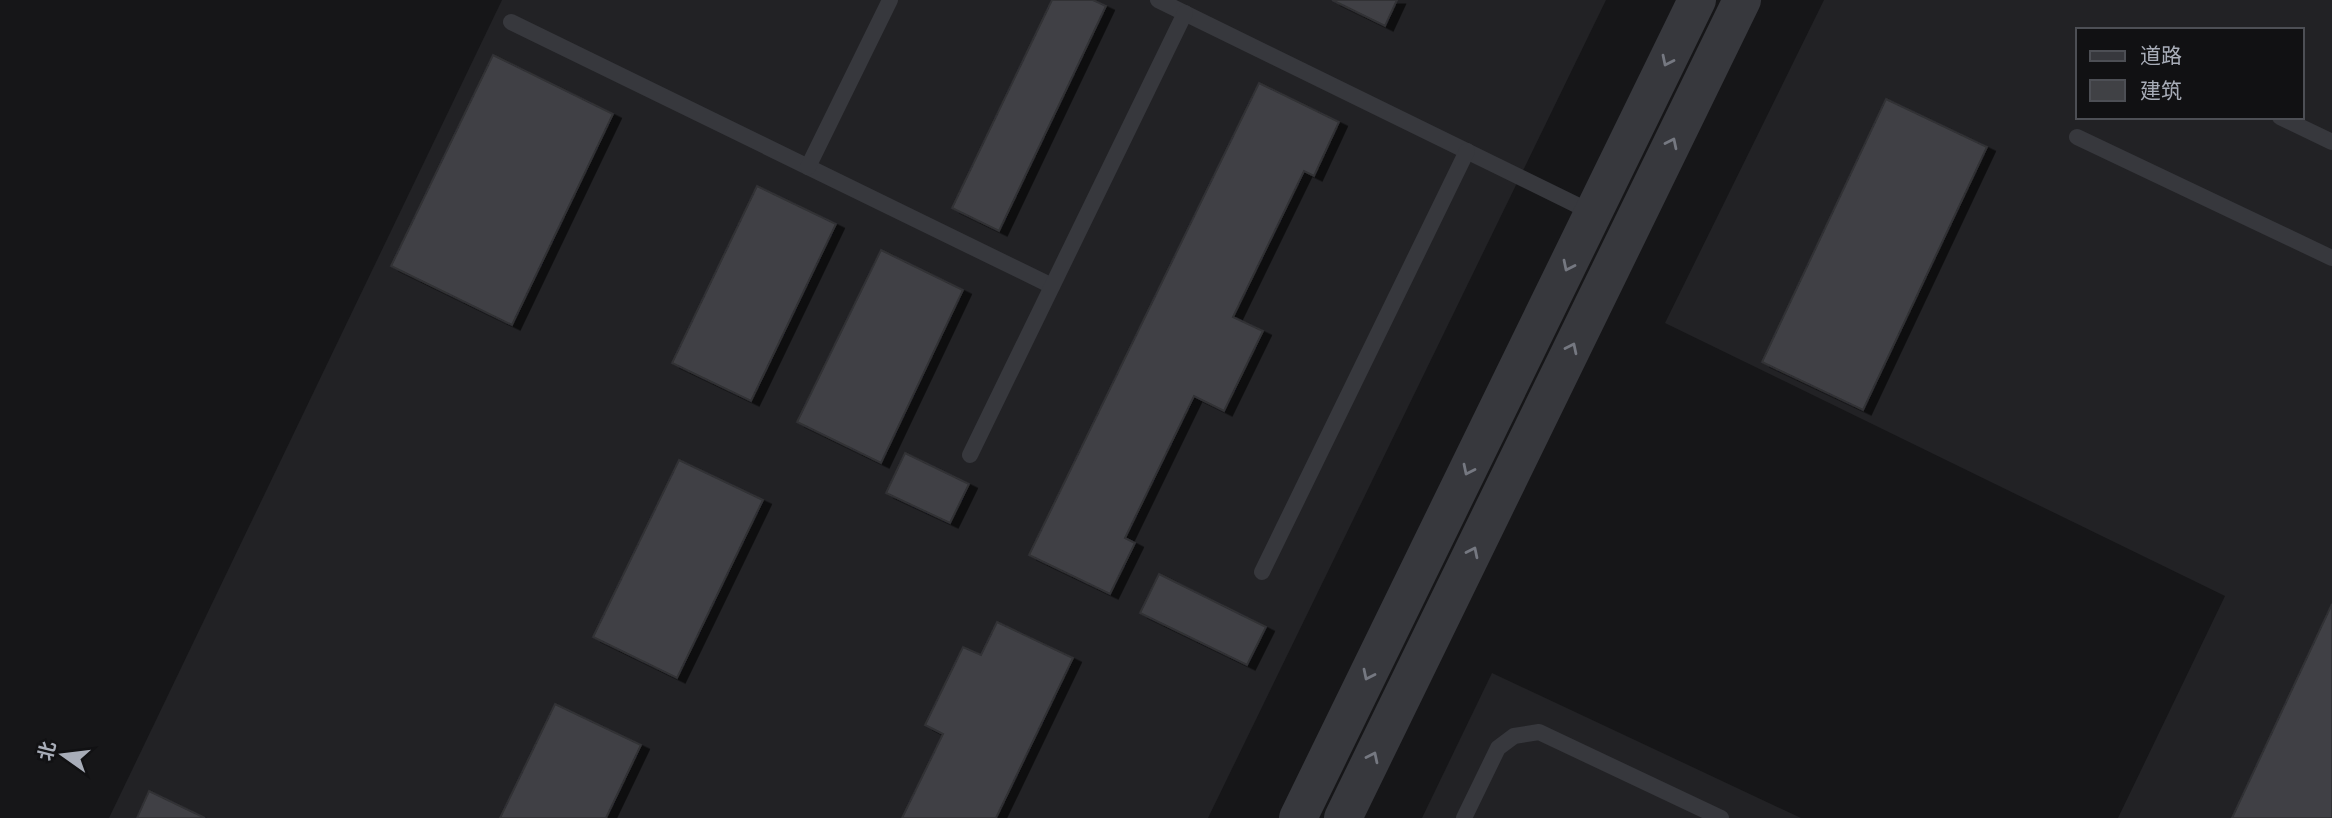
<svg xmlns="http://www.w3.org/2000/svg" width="2332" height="818" viewBox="0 0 2332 818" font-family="'PT Sans','Noto Sans SC',sans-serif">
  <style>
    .built { fill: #222225; fill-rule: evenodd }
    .building { fill: #404145; stroke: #303034; stroke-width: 2; filter: url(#shadow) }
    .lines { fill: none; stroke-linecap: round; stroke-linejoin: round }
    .service { stroke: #37383d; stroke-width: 16 }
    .tertiary { stroke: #37383d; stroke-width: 38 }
    .oneway { stroke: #757881 }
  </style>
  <defs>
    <filter id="shadow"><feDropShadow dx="8" dy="4.5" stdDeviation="0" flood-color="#0009"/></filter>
  </defs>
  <rect width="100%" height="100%" fill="#161618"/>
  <g class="built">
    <polygon points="502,0 1606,0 1208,818 109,818"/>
    <path d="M1824,0H2332V818H2118L2225,596L1665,323ZM2078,30H2302V117H2078Z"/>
    <polygon points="1492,673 1801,818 1422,818"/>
  </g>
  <g class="building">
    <polygon points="1052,0 1093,0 1106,6 999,231 952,208"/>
    <polygon points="1332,0 1397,0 1385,26"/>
    <polygon points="493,55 613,114 512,325 391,266"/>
    <polygon points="1259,83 1339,122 1314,176 1304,171 1233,317 1263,331 1224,411 1194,396 1125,538 1135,543 1110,594 1029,555"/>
    <polygon points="1886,99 1987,147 1863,410 1762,362"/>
    <polygon points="757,186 836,224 751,401 672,363"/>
    <polygon points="881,250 963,290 881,463 797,422"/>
    <polygon points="905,453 969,484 950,523 886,493"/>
    <polygon points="679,460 763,500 677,678 593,637"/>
    <polygon points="1159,574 1266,627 1247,665 1140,613"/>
    <polygon points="2332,604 2332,818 2232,818"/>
    <polygon points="997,622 1073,658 996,818 902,818 943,734 925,725 963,647 981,655"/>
    <polygon points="555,704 641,745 606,818 500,818"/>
    <polygon points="149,791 205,818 137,818"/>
  </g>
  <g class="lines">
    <g class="service">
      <polyline points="1158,0 1593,213"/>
      <polyline points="511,22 1052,286"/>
      <polyline points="2280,117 2332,142"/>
      <polyline points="2077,137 2332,258"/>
      <polyline points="808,167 890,0"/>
      <polyline points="970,455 1185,13"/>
      <polyline points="1262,572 1467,151"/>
      <polyline points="1464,818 1498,748 1514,736 1539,732 1721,818"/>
    </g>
    <g class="tertiary">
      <polyline points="1298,818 1697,0"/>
      <polyline points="1343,818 1742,0"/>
    </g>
  </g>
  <defs><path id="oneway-chevron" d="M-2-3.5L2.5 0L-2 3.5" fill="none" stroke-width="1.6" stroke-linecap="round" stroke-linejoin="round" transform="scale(1.75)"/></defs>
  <g class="oneway">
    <use href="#oneway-chevron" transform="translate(1667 61) rotate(116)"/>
    <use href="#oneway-chevron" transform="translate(1672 143) rotate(-64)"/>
    <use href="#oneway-chevron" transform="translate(1568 266) rotate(116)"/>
    <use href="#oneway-chevron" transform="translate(1572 348) rotate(-64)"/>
    <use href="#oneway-chevron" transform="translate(1468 470) rotate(116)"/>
    <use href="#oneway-chevron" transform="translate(1473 552) rotate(-64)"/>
    <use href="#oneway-chevron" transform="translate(1368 675) rotate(116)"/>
    <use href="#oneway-chevron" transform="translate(1373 757) rotate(-64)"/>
  </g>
  <rect x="2076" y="28" width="228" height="91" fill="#111113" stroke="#4d4f55" stroke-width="2"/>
  <rect x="2090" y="51" width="35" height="10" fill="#37383d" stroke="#4d4f55" stroke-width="2"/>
  <text x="2140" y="63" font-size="21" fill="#a8adb8">道路</text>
  <rect x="2090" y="80" width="35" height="21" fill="#404145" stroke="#4d4f55" stroke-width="2"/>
  <text x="2140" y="98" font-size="21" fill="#a8adb8">建筑</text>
  <g transform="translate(63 755) rotate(284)" stroke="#111113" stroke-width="5" paint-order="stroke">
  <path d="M0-5L12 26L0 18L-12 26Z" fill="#a8adb8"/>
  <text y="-10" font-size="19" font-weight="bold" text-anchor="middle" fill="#a8adb8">北</text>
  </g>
</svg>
